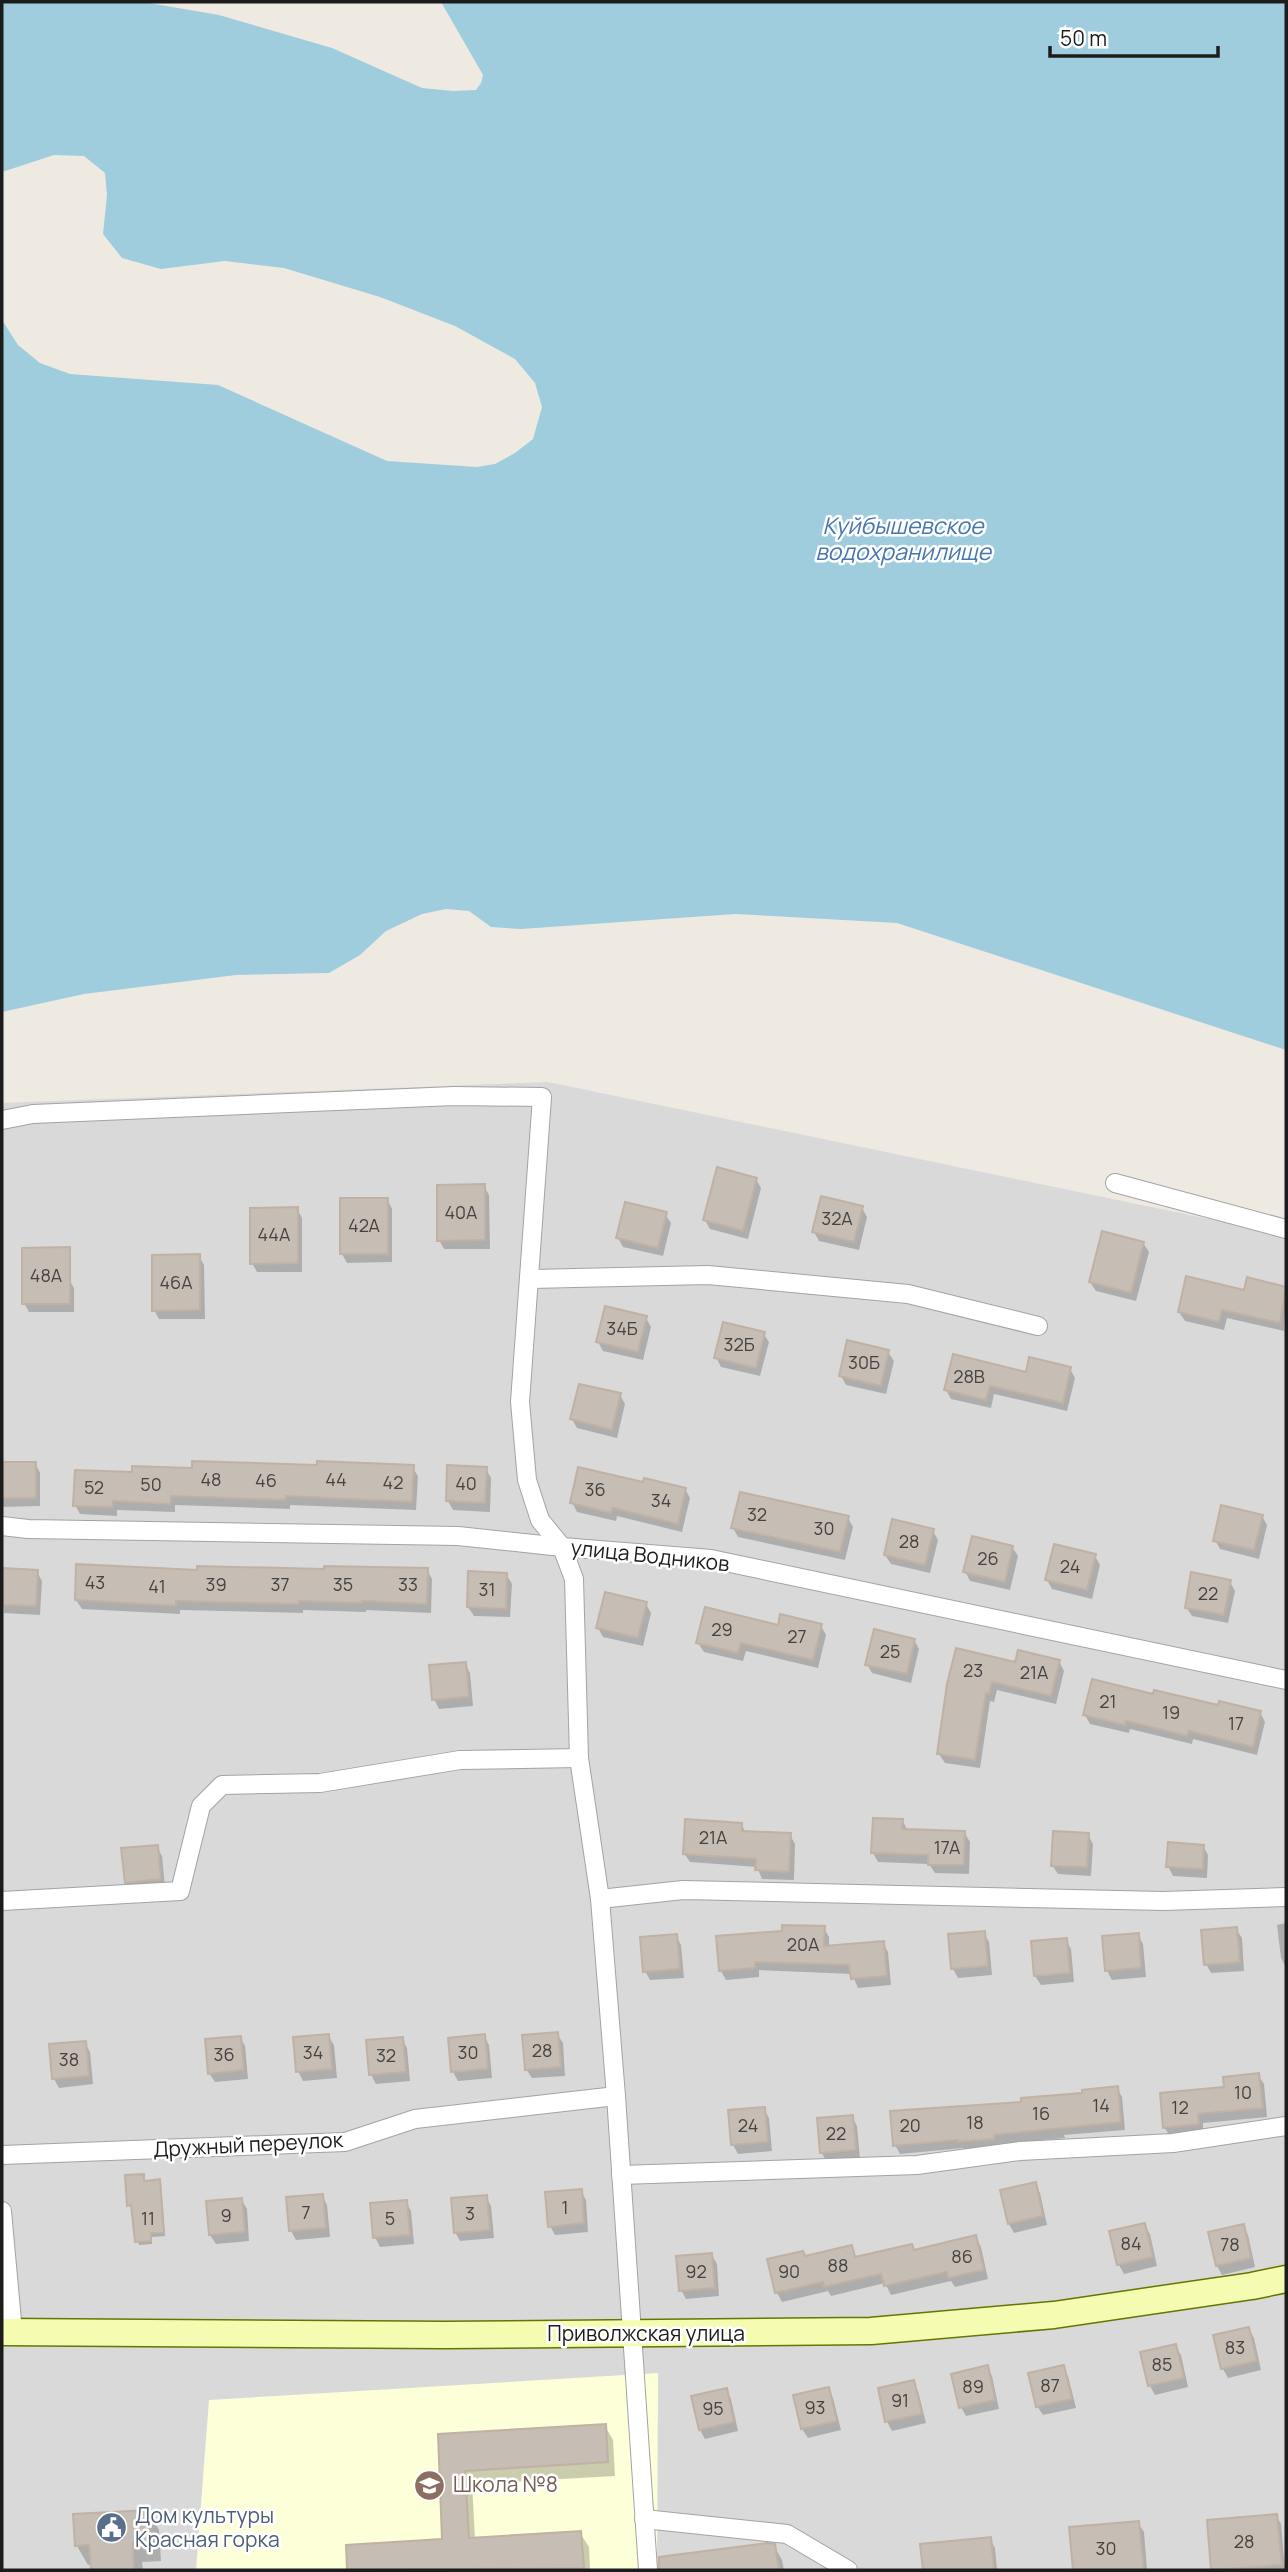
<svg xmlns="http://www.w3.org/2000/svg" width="1288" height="2572" viewBox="0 0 1288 2572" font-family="Manrope,sans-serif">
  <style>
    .residential { fill: #dad9d9 }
    .education { fill: #fdffd9 }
    .water { fill: #9fcdde }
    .shadow { fill: #0003 }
    .building { fill: #c6bdb4; stroke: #c0b1a3; stroke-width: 2 }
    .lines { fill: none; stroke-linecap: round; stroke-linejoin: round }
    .street-casing { stroke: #a3a3a3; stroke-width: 20 }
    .secondary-casing { stroke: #657600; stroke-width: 29 }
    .street { stroke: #fff; stroke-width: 18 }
    .secondary { stroke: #f5fcb1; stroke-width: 26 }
    .labels { text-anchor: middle; stroke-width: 5; stroke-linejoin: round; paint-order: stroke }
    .number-label { font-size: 18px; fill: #464442 }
    .street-label { font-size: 21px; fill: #1c1c1c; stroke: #fff }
    .education-label { font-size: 21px; fill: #785e54; stroke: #fff; text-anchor: start }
    .service-label { font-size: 21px; fill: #4e5e75; stroke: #fff; text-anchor: start }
    .water-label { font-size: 23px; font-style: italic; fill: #4576af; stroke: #fff }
  </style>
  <rect width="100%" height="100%" fill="#eeeae1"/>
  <polygon class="residential" points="548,1082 1286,1235 1286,2570 2,2570 2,1103"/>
  <polygon class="education" points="658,2373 657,2570 196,2570 209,2400"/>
  <polygon class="water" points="2,2 143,2 219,15 332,48 422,88 453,91 476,90 481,83 483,75 441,2 1286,2 1286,1050 897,923 735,914 521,929 491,927 469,911 446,909 422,914 386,931 360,955 329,973 236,975 84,994 2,1012 2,320 18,345 40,363 70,374 218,385 387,461 477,467 495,464 515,453 533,439 542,407 535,383 515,359 455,326 380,297 284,268 225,261 161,269 122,258 103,234 107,195 105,173 84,156 54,155 2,172"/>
  <g class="shadow">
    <polygon points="756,1179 761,1188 748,1239 710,1229 705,1220"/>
    <polygon points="484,1186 489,1195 490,1249 444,1249 439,1240"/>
    <polygon points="387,1199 392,1209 392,1262 347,1263 342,1254"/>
    <polygon points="862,1208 867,1217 859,1250 819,1241 814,1232"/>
    <polygon points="297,1209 302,1218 302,1272 257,1272 252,1263"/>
    <polygon points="665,1214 671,1223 663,1256 623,1247 618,1238"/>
    <polygon points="1143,1243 1149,1252 1136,1301 1096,1291 1090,1282"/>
    <polygon points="199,1256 204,1265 205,1319 159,1319 154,1310"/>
    <polygon points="69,1279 74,1288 74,1312 29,1312 24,1303"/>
    <polygon points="1248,1279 1286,1289 1284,1331 1227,1318 1224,1330 1185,1321 1179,1312 1245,1292"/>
    <polygon points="646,1318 651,1327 643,1360 603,1351 598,1342"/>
    <polygon points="763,1333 769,1342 760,1376 721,1367 716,1357"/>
    <polygon points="888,1352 894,1361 886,1394 846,1385 841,1376"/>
    <polygon points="1070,1369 1075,1378 1067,1411 994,1394 991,1408 951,1399 946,1390 1027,1374"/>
    <polygon points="620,1395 625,1404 617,1438 577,1428 572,1419"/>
    <polygon points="35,1463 40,1473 40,1506 2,1507 2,1464"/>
    <polygon points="412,1467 418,1476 416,1510 290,1505 290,1509 175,1505 175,1512 117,1510 117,1516 80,1514 75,1505 194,1470"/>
    <polygon points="486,1469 491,1478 490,1512 453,1510 448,1501"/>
    <polygon points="645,1484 685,1489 690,1498 682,1532 617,1516 616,1521 577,1512 572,1502"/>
    <polygon points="1262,1516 1267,1525 1259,1559 1220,1549 1215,1540"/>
    <polygon points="848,1518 853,1527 845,1560 738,1537 733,1528"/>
    <polygon points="933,1531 938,1540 930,1573 891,1564 885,1555"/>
    <polygon points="1012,1547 1018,1556 1010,1590 970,1581 965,1571"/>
    <polygon points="1095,1556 1100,1565 1092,1599 1052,1589 1047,1580"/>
    <polygon points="2,1570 37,1572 42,1581 40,1615 4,1613"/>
    <polygon points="427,1570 432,1579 431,1613 366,1610 366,1612 303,1610 303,1613 180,1610 180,1614 82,1609 76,1600 326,1571"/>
    <polygon points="506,1574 512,1584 510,1617 474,1616 468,1607"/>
    <polygon points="1230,1582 1235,1591 1228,1623 1192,1616 1186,1607"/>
    <polygon points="646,1604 651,1613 643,1646 603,1637 598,1628"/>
    <polygon points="821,1626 826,1635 818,1668 746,1651 743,1661 704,1652 698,1643 779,1627"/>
    <polygon points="914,1640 919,1649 911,1683 872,1673 867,1664"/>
    <polygon points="1059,1661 1064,1671 1056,1704 997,1690 994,1702 990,1701 980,1768 945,1763 939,1754 949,1684 1016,1664"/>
    <polygon points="465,1664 470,1673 473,1706 439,1709 434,1699"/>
    <polygon points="1155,1696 1260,1712 1265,1722 1257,1755 1193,1739 1192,1744 1130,1729 1129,1733 1090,1724 1085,1715"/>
    <polygon points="902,1820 907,1829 964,1832 970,1842 969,1874 935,1873 929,1864 878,1862 873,1853"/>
    <polygon points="741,1824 746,1833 790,1835 795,1844 794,1880 762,1879 757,1867 690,1862 684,1853"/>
    <polygon points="1088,1835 1093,1844 1091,1876 1058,1874 1052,1865"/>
    <polygon points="1203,1846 1208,1855 1207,1878 1173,1876 1168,1866"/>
    <polygon points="157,1847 162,1856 165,1888 131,1891 126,1882"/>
    <polygon points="1286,1923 1286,1967 1281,1958 1277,1925"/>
    <polygon points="824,1928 829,1937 829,1948 883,1943 888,1952 891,1985 858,1988 852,1974 759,1970 759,1977 726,1980 721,1971"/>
    <polygon points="1236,1929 1242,1938 1244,1971 1211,1973 1206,1964"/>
    <polygon points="984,1933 989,1942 992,1975 958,1978 953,1969"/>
    <polygon points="1138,1935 1143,1944 1146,1977 1112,1980 1107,1971"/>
    <polygon points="676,1936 681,1945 684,1978 650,1980 645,1971"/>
    <polygon points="1066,1940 1071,1949 1074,1982 1041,1985 1035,1976"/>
    <polygon points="557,2034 563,2043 565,2076 532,2078 526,2069"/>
    <polygon points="328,2036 334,2045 337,2078 303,2081 298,2071"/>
    <polygon points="484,2036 489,2045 492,2078 458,2081 453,2072"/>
    <polygon points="240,2037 245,2046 248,2079 215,2082 209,2073"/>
    <polygon points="402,2039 407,2048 410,2081 376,2084 371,2075 368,2042"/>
    <polygon points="85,2043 90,2052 93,2084 59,2088 54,2079"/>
    <polygon points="1258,2075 1264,2084 1267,2117 1203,2123 1203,2133 1170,2136 1164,2127"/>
    <polygon points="1117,2088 1122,2097 1125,2130 1064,2135 1065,2138 998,2144 998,2148 965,2151 963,2148 900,2154 895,2145 1023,2103"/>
    <polygon points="764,2109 769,2118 772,2151 738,2154 733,2145 730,2112"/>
    <polygon points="852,2117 857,2126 860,2159 827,2162 821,2152"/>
    <polygon points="143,2175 145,2182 159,2181 161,2185 165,2236 152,2237 152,2244 139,2245 133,2209 129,2205"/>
    <polygon points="1035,2184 1040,2193 1047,2225 1014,2233 1009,2224 1002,2191"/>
    <polygon points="581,2191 586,2200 588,2232 555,2235 550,2226"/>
    <polygon points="322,2195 327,2205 330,2237 296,2240 291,2231"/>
    <polygon points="486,2197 491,2206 494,2238 460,2241 455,2232"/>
    <polygon points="241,2199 247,2209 249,2241 216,2244 210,2235"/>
    <polygon points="406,2202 411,2211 414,2244 380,2247 375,2237"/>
    <polygon points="1144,2225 1150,2234 1157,2266 1124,2274 1119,2265"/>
    <polygon points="1243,2226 1248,2235 1255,2267 1222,2275 1217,2266"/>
    <polygon points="976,2237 981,2247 988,2279 955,2287 951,2281 891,2295 885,2283 831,2296 828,2291 782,2302 777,2293 769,2260 805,2257 851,2247 857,2258 915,2252"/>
    <polygon points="711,2254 717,2264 719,2296 686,2299 681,2290"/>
    <polygon points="1249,2329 1254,2338 1261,2370 1228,2378 1223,2369 1215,2336"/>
    <polygon points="1175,2346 1181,2355 1188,2387 1155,2395 1150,2386 1142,2353"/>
    <polygon points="987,2367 992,2376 999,2409 966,2416 961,2407"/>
    <polygon points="1063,2367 1068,2376 1076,2408 1043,2415 1037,2406"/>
    <polygon points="913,2382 918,2391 926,2423 892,2431 887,2422 880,2389"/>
    <polygon points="828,2389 833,2398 841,2430 808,2438 802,2429"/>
    <polygon points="726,2390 731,2399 738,2431 705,2439 700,2430"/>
    <polygon points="605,2426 613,2440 615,2476 472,2484 475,2539 580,2533 589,2547 590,2570 349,2570 348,2547 444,2541 439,2436"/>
    <polygon points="149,2512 159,2530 161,2561 142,2562 143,2570 92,2570 92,2564 88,2565 77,2546"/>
    <polygon points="1276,2515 1281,2524 1285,2570 1213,2570 1209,2521"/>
    <polygon points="1138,2523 1144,2532 1147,2570 1075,2570 1071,2529"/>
    <polygon points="990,2539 995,2548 997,2570 925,2570 922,2546"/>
    <polygon points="774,2546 782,2560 784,2570 661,2570 660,2559"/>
  </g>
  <g class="building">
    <polygon points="717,1167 757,1178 743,1231 703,1220"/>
    <polygon points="485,1184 485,1240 437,1241 437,1185"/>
    <polygon points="821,1196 863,1206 854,1242 812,1232"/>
    <rect x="340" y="1198" width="48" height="56"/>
    <polygon points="625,1202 667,1212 658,1248 616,1238"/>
    <polygon points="298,1207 298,1263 250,1264 250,1208"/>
    <polygon points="1102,1231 1144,1242 1131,1293 1089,1282"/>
    <polygon points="70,1247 70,1304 22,1304 22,1248"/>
    <polygon points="200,1254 200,1310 152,1311 152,1255"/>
    <polygon points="1186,1276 1244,1290 1247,1277 1286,1287 1280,1323 1222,1310 1219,1322 1178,1312"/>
    <polygon points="605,1306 647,1316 638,1352 596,1342"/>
    <polygon points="723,1322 765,1332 756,1368 714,1358"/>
    <polygon points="847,1340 889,1350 881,1386 839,1376"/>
    <polygon points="953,1354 1026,1372 1029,1357 1071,1367 1063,1403 990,1386 986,1400 944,1390"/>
    <polygon points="579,1384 621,1393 612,1430 570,1419"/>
    <polygon points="192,1461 317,1465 317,1461 414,1465 412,1502 286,1496 285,1500 171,1496 170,1504 113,1501 112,1507 73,1506 75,1470 132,1472 132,1466 192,1468"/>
    <rect x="2" y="1462" width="34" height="36"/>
    <polygon points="447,1465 487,1467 485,1503 446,1501"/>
    <polygon points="578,1467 643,1482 644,1478 686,1488 678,1524 613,1508 611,1513 570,1503"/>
    <polygon points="740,1492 849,1516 840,1552 731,1528"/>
    <polygon points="1221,1505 1263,1515 1254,1550 1213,1541"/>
    <polygon points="892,1519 934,1529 925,1565 884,1555"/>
    <polygon points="972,1536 1013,1546 1005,1582 963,1572"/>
    <polygon points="1054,1544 1096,1554 1087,1590 1045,1580"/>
    <polygon points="76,1564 197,1570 197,1566 324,1569 324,1566 428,1568 427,1604 362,1601 362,1603 299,1601 299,1604 176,1601 176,1606 75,1600"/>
    <polygon points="2,1568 38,1570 36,1606 2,1605"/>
    <polygon points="468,1571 507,1573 506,1609 467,1607"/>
    <polygon points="1191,1572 1231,1580 1224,1615 1185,1608"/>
    <polygon points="605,1592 647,1602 638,1638 596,1628"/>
    <polygon points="705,1607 778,1625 780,1614 822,1624 813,1660 741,1643 738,1653 696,1643"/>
    <polygon points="874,1629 915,1639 907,1674 865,1665"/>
    <polygon points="956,1648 1015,1662 1018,1650 1060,1660 1051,1696 992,1682 989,1694 986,1693 975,1760 937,1754 947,1684"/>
    <polygon points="466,1662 469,1697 432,1700 429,1665"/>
    <polygon points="1092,1679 1153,1694 1154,1690 1218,1705 1219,1701 1261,1711 1253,1747 1189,1731 1187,1736 1126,1721 1125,1725 1083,1715"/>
    <polygon points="873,1818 903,1819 902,1829 965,1831 964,1865 928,1865 928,1855 871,1853"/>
    <polygon points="685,1819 742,1823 742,1831 791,1833 789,1872 755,1870 756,1859 683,1854"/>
    <polygon points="1053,1831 1089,1833 1087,1867 1051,1866"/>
    <polygon points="1168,1842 1204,1845 1203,1869 1166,1867"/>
    <polygon points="158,1845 161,1879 125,1883 121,1848"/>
    <polygon points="782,1925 825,1926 824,1946 884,1941 887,1976 851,1979 849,1965 755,1962 755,1968 719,1971 716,1936 782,1931"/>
    <polygon points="1237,1927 1240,1962 1204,1965 1201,1930"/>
    <polygon points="985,1931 988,1966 951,1969 948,1934"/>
    <polygon points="1139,1933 1141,1968 1105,1971 1102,1936"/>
    <polygon points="677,1934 680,1969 643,1972 640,1937"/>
    <polygon points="1067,1938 1070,1973 1034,1976 1031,1941"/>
    <polygon points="558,2032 561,2067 525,2070 522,2035"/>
    <polygon points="329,2034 332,2069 296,2072 293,2037"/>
    <polygon points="485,2034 488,2069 451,2072 448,2038"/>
    <polygon points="241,2036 244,2070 208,2074 205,2039"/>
    <polygon points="403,2037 406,2072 369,2075 366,2040"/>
    <polygon points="86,2041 89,2076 52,2079 49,2044"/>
    <polygon points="1259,2073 1263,2108 1198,2114 1199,2124 1163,2128 1160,2093 1224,2087 1223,2077"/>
    <polygon points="1118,2086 1121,2122 994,2135 994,2139 958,2142 958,2140 893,2146 890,2111 1021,2102 1021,2098 1082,2093 1082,2090"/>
    <polygon points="765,2107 768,2142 731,2145 728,2110"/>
    <polygon points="853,2115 856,2150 820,2153 817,2118"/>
    <polygon points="144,2174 144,2181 160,2179 164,2233 151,2233 151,2241 135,2242 131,2205 127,2206 125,2175"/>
    <polygon points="1036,2182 1043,2216 1008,2224 1000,2190"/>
    <polygon points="582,2189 584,2223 548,2227 545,2192"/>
    <polygon points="323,2194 326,2228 289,2231 286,2197"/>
    <polygon points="487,2195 490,2230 454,2233 451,2198"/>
    <polygon points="242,2198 245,2232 209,2235 206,2201"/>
    <polygon points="407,2200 410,2235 373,2238 370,2203"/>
    <polygon points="1145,2223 1153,2257 1117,2265 1109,2231"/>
    <polygon points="1244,2224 1251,2258 1216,2266 1208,2232"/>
    <polygon points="976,2235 984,2270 948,2278 947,2272 884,2286 881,2274 824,2287 823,2282 775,2293 767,2259 803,2251 805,2256 852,2245 855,2257 912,2244 914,2250"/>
    <polygon points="712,2253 715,2288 679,2291 676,2256"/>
    <polygon points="1249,2327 1257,2361 1221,2369 1213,2335"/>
    <polygon points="1176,2344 1184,2378 1148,2386 1140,2352"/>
    <polygon points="988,2365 995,2400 959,2408 951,2374"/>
    <polygon points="1064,2365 1072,2399 1036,2407 1028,2373"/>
    <polygon points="914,2380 922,2414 885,2422 878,2388"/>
    <polygon points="829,2387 837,2421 801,2429 793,2395"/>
    <polygon points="727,2388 734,2422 699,2430 691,2396"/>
    <polygon points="606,2424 608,2462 465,2471 469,2538 581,2531 584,2568 347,2570 346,2545 442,2539 438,2434"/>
    <polygon points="149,2510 151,2542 133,2543 134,2570 91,2570 89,2545 75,2546 73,2514"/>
    <polygon points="1277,2514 1282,2565 1211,2570 1207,2520"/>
    <polygon points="1139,2521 1144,2570 1073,2570 1069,2527"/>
    <polygon points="991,2537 994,2570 923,2570 920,2544"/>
    <polygon points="767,2543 775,2544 779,2570 659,2570 659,2557"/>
  </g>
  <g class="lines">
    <defs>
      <g id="street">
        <polyline points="2,1120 33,1114 454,1096 542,1097 520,1402 527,1480 540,1520 562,1547 574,1579 579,1758 600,1899 616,2096 648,2570"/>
        <polyline points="1115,1183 1286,1229"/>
        <polyline points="531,1279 708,1275 908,1294 1038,1326"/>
        <polyline points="2,1526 28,1529 458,1536 562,1547 711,1559 1286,1680"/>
        <polyline points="600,1899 683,1890 1163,1901 1286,1897"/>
        <polyline points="2,1901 180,1891 201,1806 222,1785 320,1783 460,1760 579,1758"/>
        <polyline points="2,2155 345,2142 415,2119 616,2096"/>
        <polyline points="621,2175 917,2165 1020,2151 1173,2143 1286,2126"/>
        <polyline points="2,2211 13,2332"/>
        <polyline points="644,2519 787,2534 848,2570"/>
      </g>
      <polyline id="secondary" points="2,2332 445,2335 871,2331 1054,2315 1252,2286 1286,2279"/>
    </defs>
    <use href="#street" class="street-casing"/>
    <use href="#secondary" class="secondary-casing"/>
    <use href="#street" class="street"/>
    <use href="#secondary" class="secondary"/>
  </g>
  <defs>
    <symbol id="school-disc" viewBox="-11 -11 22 22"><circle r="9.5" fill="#8d6e63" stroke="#fff"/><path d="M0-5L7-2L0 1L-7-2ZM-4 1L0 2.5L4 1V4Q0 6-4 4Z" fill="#fff"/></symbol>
    <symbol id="civic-disc" viewBox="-11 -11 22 22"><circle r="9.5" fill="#5c6f8a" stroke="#fff"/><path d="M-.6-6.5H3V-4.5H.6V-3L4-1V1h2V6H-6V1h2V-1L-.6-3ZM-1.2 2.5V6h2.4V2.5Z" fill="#fff"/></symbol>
  </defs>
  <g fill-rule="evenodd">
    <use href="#school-disc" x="412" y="2468" width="35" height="35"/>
    <use href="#civic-disc" x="94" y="2510" width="35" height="35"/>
  </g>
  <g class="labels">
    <g class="number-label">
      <text x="461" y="1219">40А</text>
      <text x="837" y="1225">32А</text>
      <text x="364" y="1232">42А</text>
      <text x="274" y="1241">44А</text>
      <text x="46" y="1282">48А</text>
      <text x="176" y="1289">46А</text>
      <text x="622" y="1335">34Б</text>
      <text x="739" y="1351">32Б</text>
      <text x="864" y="1369">30Б</text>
      <text x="969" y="1383">28В</text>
      <text x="211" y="1486">48</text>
      <text x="336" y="1486">44</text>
      <text x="266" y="1487">46</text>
      <text x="393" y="1489">42</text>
      <text x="466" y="1490">40</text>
      <text x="151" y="1491">50</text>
      <text x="94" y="1494">52</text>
      <text x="595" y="1496">36</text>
      <text x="661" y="1507">34</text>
      <text x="757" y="1521">32</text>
      <text x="824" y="1535">30</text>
      <text x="909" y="1548">28</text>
      <text x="988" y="1565">26</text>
      <text x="1070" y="1573">24</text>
      <text x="95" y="1589">43</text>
      <text x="216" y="1591">39</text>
      <text x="280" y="1591">37</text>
      <text x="343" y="1591">35</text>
      <text x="408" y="1591">33</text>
      <text x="157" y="1593">41</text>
      <text x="487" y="1596">31</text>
      <text x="1208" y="1600">22</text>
      <text x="722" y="1636">29</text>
      <text x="797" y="1643">27</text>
      <text x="890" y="1658">25</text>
      <text x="973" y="1677">23</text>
      <text x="1034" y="1679">21А</text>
      <text x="1108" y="1708">21</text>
      <text x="1171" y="1719">19</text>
      <text x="1236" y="1730">17</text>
      <text x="713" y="1844">21А</text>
      <text x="947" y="1854">17А</text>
      <text x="803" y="1951">20А</text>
      <text x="542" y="2057">28</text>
      <text x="313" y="2059">34</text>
      <text x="468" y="2059">30</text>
      <text x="224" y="2061">36</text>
      <text x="386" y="2062">32</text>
      <text x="69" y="2066">38</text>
      <text x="1243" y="2099">10</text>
      <text x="1101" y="2112">14</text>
      <text x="1180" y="2114">12</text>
      <text x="1041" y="2120">16</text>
      <text x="975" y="2129">18</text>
      <text x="748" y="2132">24</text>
      <text x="910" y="2132">20</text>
      <text x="836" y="2140">22</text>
      <text x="565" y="2214">1</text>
      <text x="306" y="2219">7</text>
      <text x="470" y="2220">3</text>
      <text x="226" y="2222">9</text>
      <text x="148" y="2225">11</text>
      <text x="390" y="2225">5</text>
      <text x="1131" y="2250">84</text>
      <text x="1230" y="2251">78</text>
      <text x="962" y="2263">86</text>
      <text x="838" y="2272">88</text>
      <text x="696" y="2278">92</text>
      <text x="789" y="2278">90</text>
      <text x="1235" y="2354">83</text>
      <text x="1162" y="2371">85</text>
      <text x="1050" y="2392">87</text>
      <text x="973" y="2393">89</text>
      <text x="900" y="2407">91</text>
      <text x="815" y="2414">93</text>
      <text x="713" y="2415">95</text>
      <text x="1244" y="2548">28</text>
      <text x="1106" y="2555">30</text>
    </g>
    <g class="street-label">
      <text transform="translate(650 1556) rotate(6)" y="7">улица Водников</text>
      <text transform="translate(248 2145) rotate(-3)" y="7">Дружный переулок</text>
      <text x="646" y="2341">Приволжская улица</text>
    </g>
    <g class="education-label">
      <text x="453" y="2492">Школа №8</text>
    </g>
    <g class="service-label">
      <text x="135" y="2523">Дом культуры<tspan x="135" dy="24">Красная горка</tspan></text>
    </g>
    <g class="water-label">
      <text x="903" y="534">Куйбышевское<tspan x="903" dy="26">водохранилище</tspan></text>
    </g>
  </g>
  <rect width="1288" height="2572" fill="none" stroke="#1c1c1c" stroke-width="7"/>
  <path d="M1050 46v10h168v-10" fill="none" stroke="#1c1c1c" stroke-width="3.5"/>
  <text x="1060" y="46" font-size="21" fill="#1c1c1c" stroke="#ffffff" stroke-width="5" paint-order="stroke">50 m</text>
</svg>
